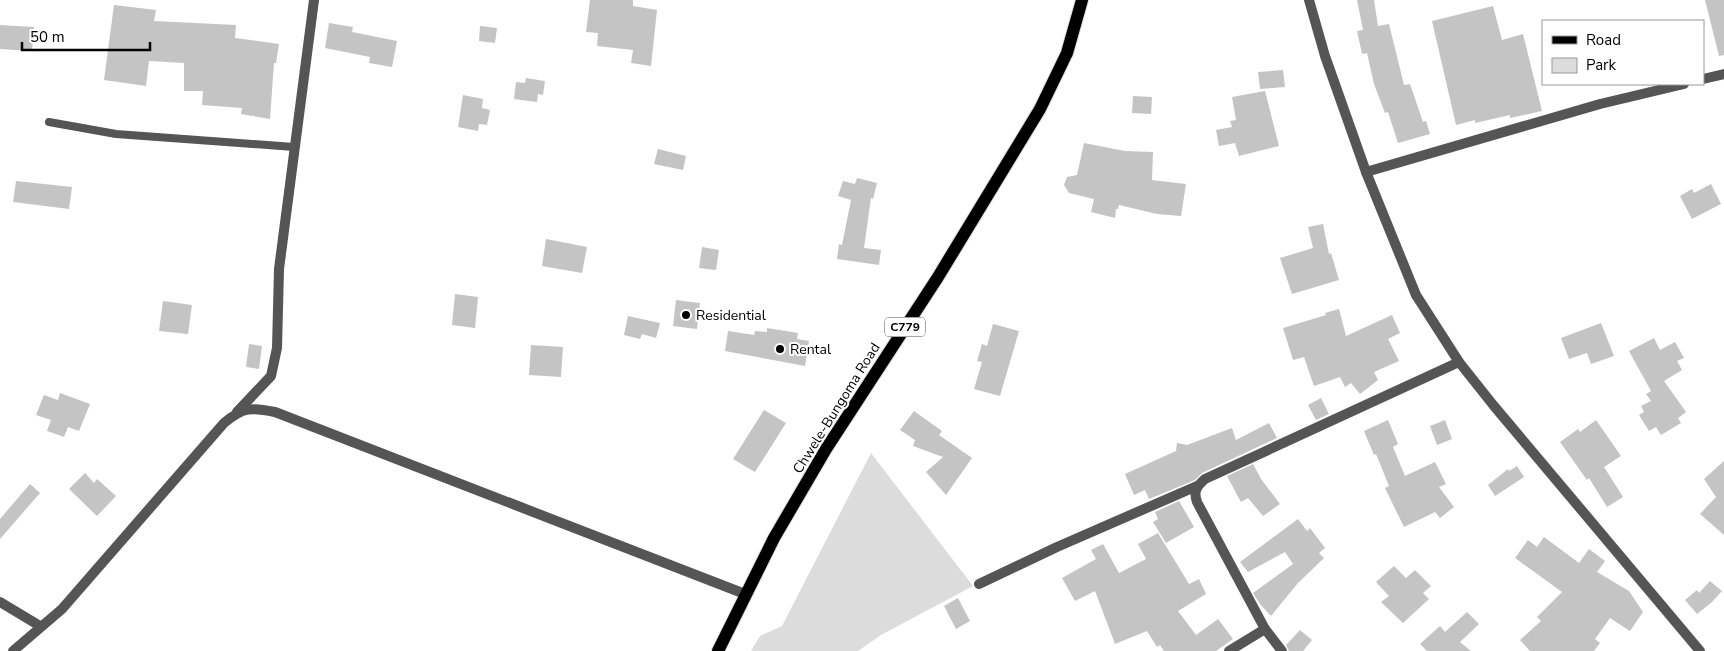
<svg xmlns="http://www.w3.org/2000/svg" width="1724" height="651" viewBox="0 0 1724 651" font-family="'Nunito Sans',sans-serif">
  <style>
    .green { fill: #dcdcdc }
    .building { fill: #c4c4c4 }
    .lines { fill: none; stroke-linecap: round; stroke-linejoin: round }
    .primary-casing { stroke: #dbdbdb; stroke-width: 14 }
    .service { stroke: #555; stroke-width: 8 }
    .minor { stroke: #555; stroke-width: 10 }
    .primary { stroke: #000; stroke-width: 12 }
    .poi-dot { fill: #000; stroke: #fff; stroke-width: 2 }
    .labels { text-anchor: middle; stroke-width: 4; stroke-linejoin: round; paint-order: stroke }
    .shield { fill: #fff; stroke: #4c4c4c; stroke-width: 1 }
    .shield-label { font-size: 12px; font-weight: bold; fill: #000 }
    .poi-label { font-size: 14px; fill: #000; stroke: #fff; text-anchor: start }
    .street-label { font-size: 14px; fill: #000; stroke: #fff }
  </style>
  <rect width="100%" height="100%" fill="#fff"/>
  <polygon class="green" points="871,453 973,586 881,635 858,651 751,651 760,636 782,626"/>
  <g class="building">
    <polygon points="590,0 633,0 633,6 657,10 651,66 631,63 633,50 597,46 598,33 586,32"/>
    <polygon points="1357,0 1374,0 1378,26 1389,24 1404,85 1410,84 1423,122 1426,121 1430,134 1398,143 1388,112 1385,113 1374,84 1367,53 1362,54 1357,31 1363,30"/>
    <polygon points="1705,0 1724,0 1724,55 1719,56"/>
    <polygon points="114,5 156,10 154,21 236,25 235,38 279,44 276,63 274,63 270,119 241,114 242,108 202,105 203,91 184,91 184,63 149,61 146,86 104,80"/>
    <polygon points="1493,6 1502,40 1523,34 1542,111 1510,118 1510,115 1475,123 1475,120 1456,125 1432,21"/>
    <polygon points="329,23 353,27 352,32 397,41 392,67 369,63 370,57 325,48"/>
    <polygon points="0,25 34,27 32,51 0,49"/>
    <polygon points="480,26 497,28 495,43 479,41"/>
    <polygon points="1283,70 1285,87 1260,89 1258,72"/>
    <polygon points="526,78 545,81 543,95 538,94 537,102 514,99 516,82 525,83"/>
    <polygon points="1265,91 1279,146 1239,156 1235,143 1219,146 1216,130 1232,127 1230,121 1236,120 1232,97"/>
    <polygon points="463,95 483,99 482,108 490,110 487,125 479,124 478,131 458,127"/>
    <polygon points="1133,96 1152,97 1151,114 1132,113"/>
    <polygon points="1084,143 1125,151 1153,152 1152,180 1186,184 1181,216 1157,214 1119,205 1118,209 1116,209 1115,218 1091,212 1094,199 1069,193 1064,185 1067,177 1077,175"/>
    <polygon points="658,149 686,156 683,170 654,164"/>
    <polygon points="857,178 877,183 873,199 871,198 864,248 881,250 879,265 837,259 839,244 842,245 851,200 838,196 843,181 855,184"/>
    <polygon points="16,181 72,187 69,209 13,202"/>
    <polygon points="1711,184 1721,204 1692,219 1680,196 1692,189 1694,193"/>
    <polygon points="1323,224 1329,254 1331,253 1339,280 1292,294 1280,258 1313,248 1308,227"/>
    <polygon points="546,239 587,247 582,273 542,266"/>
    <polygon points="702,247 719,250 716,270 699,268"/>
    <polygon points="455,294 478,297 475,328 452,325"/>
    <polygon points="676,300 700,303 697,329 673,326"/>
    <polygon points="163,301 192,305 188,334 159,331"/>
    <polygon points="1339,309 1346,336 1392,315 1400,333 1388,339 1399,361 1374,372 1378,380 1360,394 1351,383 1345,387 1340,377 1314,386 1304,357 1293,360 1283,328 1326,315 1325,313"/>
    <polygon points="628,316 660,323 656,338 642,334 640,339 624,335"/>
    <polygon points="1601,323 1614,356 1591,364 1587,353 1569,359 1561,338"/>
    <polygon points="993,324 1019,331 1000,396 974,389 982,362 977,361 982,344 987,346"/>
    <polygon points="767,328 798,333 797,339 809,341 805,366 725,351 728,331 754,335 755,331 767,332"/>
    <polygon points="1654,338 1660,350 1675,342 1684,358 1677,361 1682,370 1664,381 1686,412 1678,418 1681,423 1661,435 1656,427 1649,431 1639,415 1644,412 1641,406 1651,401 1646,394 1651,391 1629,351"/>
    <polygon points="249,344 262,346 259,369 246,367"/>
    <polygon points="531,345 563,347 561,377 529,375"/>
    <polygon points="60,393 90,404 79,431 68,427 64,437 47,431 51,420 36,415 44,395 58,400"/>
    <polygon points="1321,398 1329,414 1316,420 1308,405"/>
    <polygon points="764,410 786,423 755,472 733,459"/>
    <polygon points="914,411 942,431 939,435 972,458 946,495 926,472 943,457 913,446 915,440 900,430"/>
    <polygon points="1388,420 1398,444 1393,447 1405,476 1435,462 1446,484 1439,487 1454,507 1440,518 1435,512 1404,527 1385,488 1389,486 1376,454 1374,455 1364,431"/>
    <polygon points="1445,420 1452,439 1437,445 1430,426"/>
    <polygon points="1596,420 1621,456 1604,467 1623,497 1607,507 1589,478 1587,480 1560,442 1578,429 1580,432"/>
    <polygon points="1269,423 1277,438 1202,473 1195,480 1149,499 1145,490 1134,495 1125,474 1176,451 1177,443 1187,445 1232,428 1236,440"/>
    <polygon points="1724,461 1724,535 1700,514 1716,497 1704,479"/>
    <polygon points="1253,464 1261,479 1280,504 1263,516 1248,498 1241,502 1227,476"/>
    <polygon points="1517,466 1524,477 1495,496 1488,485 1508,469 1509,471"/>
    <polygon points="85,473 94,483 97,479 116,496 97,516 69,489"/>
    <polygon points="30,484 40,493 0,539 0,519"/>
    <polygon points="1179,501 1194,527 1166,543 1153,522 1158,519 1155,512"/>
    <polygon points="1298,519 1307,531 1310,528 1325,548 1319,553 1324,558 1298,583 1271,616 1260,604 1253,593 1293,564 1285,552 1248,572 1240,562"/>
    <polygon points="1158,533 1189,584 1199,579 1206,594 1178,611 1196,635 1218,619 1233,639 1216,651 1164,651 1160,645 1157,647 1147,631 1115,644 1095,591 1075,601 1062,578 1096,559 1091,550 1103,544 1119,573 1146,559 1138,544"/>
    <polygon points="1544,537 1579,563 1589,549 1605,561 1597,572 1629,591 1643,612 1630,631 1610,618 1595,639 1600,643 1594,651 1530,651 1520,640 1541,621 1537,617 1562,592 1515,558 1528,540 1537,547"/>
    <polygon points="1394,566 1406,578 1415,570 1431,586 1423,593 1429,599 1403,623 1381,602 1389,596 1376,582"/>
    <polygon points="1710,581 1722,591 1712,602 1697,614 1685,600 1697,590 1699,593"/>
    <polygon points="958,598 970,621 956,629 944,606"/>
    <polygon points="1467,612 1479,624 1460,642 1471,651 1427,651 1420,644 1440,626 1445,632"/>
    <polygon points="1300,630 1312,640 1303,651 1289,651 1286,645"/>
  </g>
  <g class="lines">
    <defs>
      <polyline id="primary" points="718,651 774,538 826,449 938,277 1040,109 1067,53 1082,0"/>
    </defs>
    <use href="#primary" class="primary-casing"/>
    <polyline class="service" points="49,122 116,134 294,147"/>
    <g class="minor">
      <polyline points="1309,0 1325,56 1366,172 1416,295 1459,362 1494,406 1700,651"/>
      <polyline points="1703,79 1724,74"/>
      <polyline points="1366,172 1600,104 1684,84"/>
      <polyline points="237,412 271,376 277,348 279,269 314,0"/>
      <polyline points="979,584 1057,547 1197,486"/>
      <polyline points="0,602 40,626"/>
      <path d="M13,651L62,609L224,423C243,407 251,407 275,412L745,594"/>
      <polyline points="1229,651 1265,629"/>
      <path d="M1282,651L1265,629L1197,502C1193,491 1197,486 1205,479L1459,362"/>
    </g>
    <use href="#primary" class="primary"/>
  </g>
  <g class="poi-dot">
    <circle cx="686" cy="315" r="5"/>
    <circle cx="780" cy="349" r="5"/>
  </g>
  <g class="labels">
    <rect class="shield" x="885" y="317.5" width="40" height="19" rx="4"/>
    <g class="shield-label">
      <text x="905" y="331">C779</text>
    </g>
    <g class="poi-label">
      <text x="696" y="320">Residential</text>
      <text x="790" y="354">Rental</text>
    </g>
    <g class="street-label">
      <text transform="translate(836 408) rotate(-58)" y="5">Chwele-Bungoma Road</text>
    </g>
  </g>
  <rect x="1542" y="20" width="162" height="65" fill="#ffffff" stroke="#999999"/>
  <rect x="1552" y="36" width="25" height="8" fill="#000000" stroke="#999999"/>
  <text x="1586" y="45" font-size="15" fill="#000000">Road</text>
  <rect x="1552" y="58" width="25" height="15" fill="#dcdcdc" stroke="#999999"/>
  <text x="1586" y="70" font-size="15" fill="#000000">Park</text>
  <path d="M22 42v8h128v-8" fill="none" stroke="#000000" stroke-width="2.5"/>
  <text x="30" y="42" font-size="15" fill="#000000" stroke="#ffffff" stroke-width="4" paint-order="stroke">50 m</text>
</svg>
